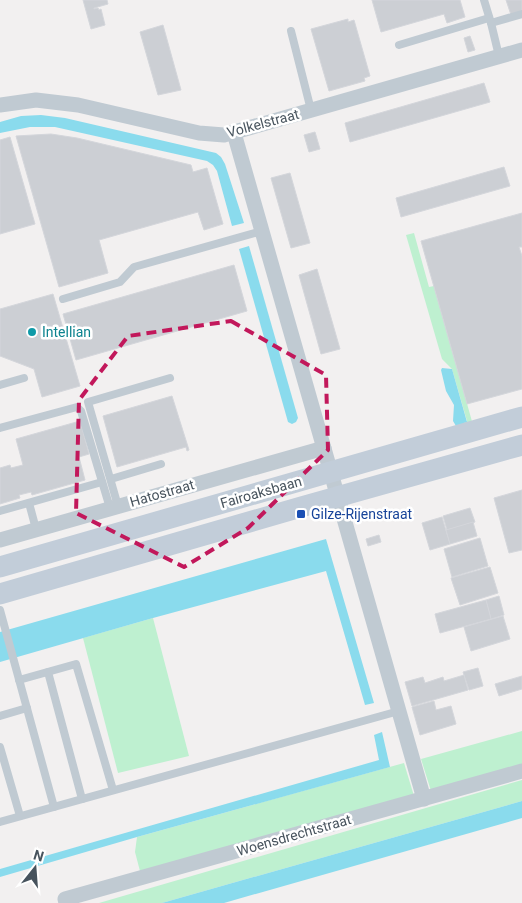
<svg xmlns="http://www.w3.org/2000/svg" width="522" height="903" viewBox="0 0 522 903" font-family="Roboto,sans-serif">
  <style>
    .green { fill: #bef0d0 }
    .water { fill: #8adbed }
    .building { fill: #cccfd4; stroke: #d4d6db }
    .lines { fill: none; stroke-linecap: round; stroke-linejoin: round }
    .service { stroke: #c0cad2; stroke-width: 8 }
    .minor { stroke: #c0cad2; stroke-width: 15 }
    .secondary { stroke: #c2cdd9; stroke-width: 21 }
    .marked { fill: none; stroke: #c2185b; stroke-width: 4; stroke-dasharray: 10 6; stroke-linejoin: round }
    .culture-dot { fill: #0f9aa8; stroke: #fff; stroke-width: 2 }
    .transit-dot { fill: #1a4fb4; stroke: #fff; stroke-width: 2 }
    .labels { text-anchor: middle; stroke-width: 5; stroke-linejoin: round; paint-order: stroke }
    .street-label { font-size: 14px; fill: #47535d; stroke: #fff }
    .culture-label { font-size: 14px; fill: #0d838f; stroke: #fff; text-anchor: start }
    .transit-label { font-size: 14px; fill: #164399; stroke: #fff; text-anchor: start }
  </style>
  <rect width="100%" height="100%" fill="#f2f0f0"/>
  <g class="green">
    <polygon points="414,233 429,287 434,286 473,425 465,428 464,423 467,421 452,369 442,359 406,235"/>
    <polygon points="153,618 189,756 118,773 83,638"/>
    <polygon points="522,731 522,766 431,791 421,759"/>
    <polygon points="404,763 414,796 141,875 135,852 137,837"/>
    <polygon points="522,780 522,801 162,903 99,903"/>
  </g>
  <g class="water">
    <polygon points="41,115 65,118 216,153 221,157 225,164 244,223 232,226 217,171 213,165 207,161 55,127 30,127 0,133 0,122 21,116"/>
    <polygon points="249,246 298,418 296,422 292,424 288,422 239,249"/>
    <polygon points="442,368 452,369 467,422 464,423 464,425 456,426 453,421 454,405 446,391 441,370"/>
    <polygon points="326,539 374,703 365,705 326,571 153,618 0,662 0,632"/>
    <polygon points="382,732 390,767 137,837 0,877 0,869 379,760 374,735"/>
    <polygon points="522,801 522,818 224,903 162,903"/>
  </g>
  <g class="building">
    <polygon points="83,0 107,0 108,4 94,8 94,9 98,8 99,10 101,9 105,25 91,29"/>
    <polygon points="372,0 460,0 465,17 447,23 444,14 381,32"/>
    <polygon points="506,0 522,0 522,11 511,15"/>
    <polygon points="348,19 348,22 354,20 370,76 364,78 365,81 329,91 311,29"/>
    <polygon points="163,25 181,90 158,95 140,32"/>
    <polygon points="470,36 475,50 468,52 464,38"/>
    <polygon points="484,83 490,102 350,142 345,123"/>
    <polygon points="315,132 320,149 309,152 304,135"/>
    <polygon points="51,134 77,138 191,165 193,172 207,168 223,224 204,230 198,212 99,240 108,273 59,287 16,136"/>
    <polygon points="10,137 35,224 0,234 0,140"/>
    <polygon points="504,167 510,186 401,217 396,198"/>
    <polygon points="290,173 310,243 291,248 271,178"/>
    <polygon points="522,213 522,247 519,247 522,256 522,389 467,404 421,241"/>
    <polygon points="234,265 247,311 76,360 63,314"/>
    <polygon points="317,269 340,349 321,354 299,275"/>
    <polygon points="53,294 80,386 42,397 34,369 0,356 0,309"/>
    <polygon points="172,396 189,450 187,451 186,447 117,467 103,416"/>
    <polygon points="80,421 89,454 79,457 85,480 32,495 31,492 19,495 20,498 0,504 0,468 10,465 11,468 23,465 16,439"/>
    <polygon points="522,490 522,550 509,553 494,498"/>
    <polygon points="470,508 475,522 447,530 443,516"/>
    <polygon points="442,517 450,544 430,550 422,523"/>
    <polygon points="473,522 477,536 450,544 446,530"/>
    <polygon points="379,535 381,542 368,546 366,539"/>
    <polygon points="480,538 488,566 452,577 444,549"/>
    <polygon points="490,567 498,593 460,605 451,578"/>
    <polygon points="499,596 504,615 491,619 486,600"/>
    <polygon points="486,600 491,619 440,633 435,614"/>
    <polygon points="503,616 510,639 471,651 464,627"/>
    <polygon points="478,668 483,686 469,690 463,672"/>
    <polygon points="464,675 468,690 412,706 405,682 423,677 425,683 443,677 444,681"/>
    <polygon points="522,676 522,689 499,696 495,684"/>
    <polygon points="434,701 436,710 451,706 456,724 420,735 412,707"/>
  </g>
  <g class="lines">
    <g class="service">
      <polyline points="484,0 491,23 522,14"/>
      <polyline points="491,23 499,56"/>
      <polyline points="291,31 311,110"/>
      <polyline points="399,45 489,18"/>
      <polyline points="63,299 120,282 134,267 262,231"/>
      <polyline points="0,385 24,378"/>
      <polyline points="0,428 77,407 81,411 110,508"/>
      <polyline points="111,479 161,464"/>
      <polyline points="29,503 36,529"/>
      <polyline points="118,506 88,402 170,378"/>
      <polyline points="0,511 102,482"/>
      <polyline points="0,610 54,807"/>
      <polyline points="48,672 82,799"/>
      <polyline points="19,680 76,664 113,790"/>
      <polyline points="0,716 27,708"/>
      <polyline points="0,747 20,816"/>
      <polyline points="0,822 399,711"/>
    </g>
    <g class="minor">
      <polyline points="0,105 36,100 78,105 199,133 224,135 522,50"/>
      <polyline points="234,133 424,799"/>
      <polyline points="0,540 324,448"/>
      <polyline points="66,903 65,899 522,771"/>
    </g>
    <g class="secondary">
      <polyline points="0,567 522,417"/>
      <polyline points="0,594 301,507 522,445"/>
    </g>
  </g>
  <path class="marked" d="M231,321L326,375L328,450L248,528L184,567L76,513L79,400L128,336Z"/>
  <circle class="culture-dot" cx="32" cy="332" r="5"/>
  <rect class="transit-dot" x="296" y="509" width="10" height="10" rx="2.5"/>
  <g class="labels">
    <g class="street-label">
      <text transform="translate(263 123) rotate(-15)" y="5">Volkelstraat</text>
      <text transform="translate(261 492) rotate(-16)" y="5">Fairoaksbaan</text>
      <text transform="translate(162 493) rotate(-16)" y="5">Hatostraat</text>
      <text transform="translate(294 835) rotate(-16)" y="5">Woensdrechtstraat</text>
    </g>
    <g class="culture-label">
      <text x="42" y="337">Intellian</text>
    </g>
    <g class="transit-label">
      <text x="311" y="519">Gilze-Rijenstraat</text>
    </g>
  </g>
  <g transform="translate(35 868) rotate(17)" stroke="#ffffff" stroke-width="4" paint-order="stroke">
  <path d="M0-4L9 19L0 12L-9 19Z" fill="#47535d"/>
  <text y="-8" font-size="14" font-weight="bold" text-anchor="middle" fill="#47535d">N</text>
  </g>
</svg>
